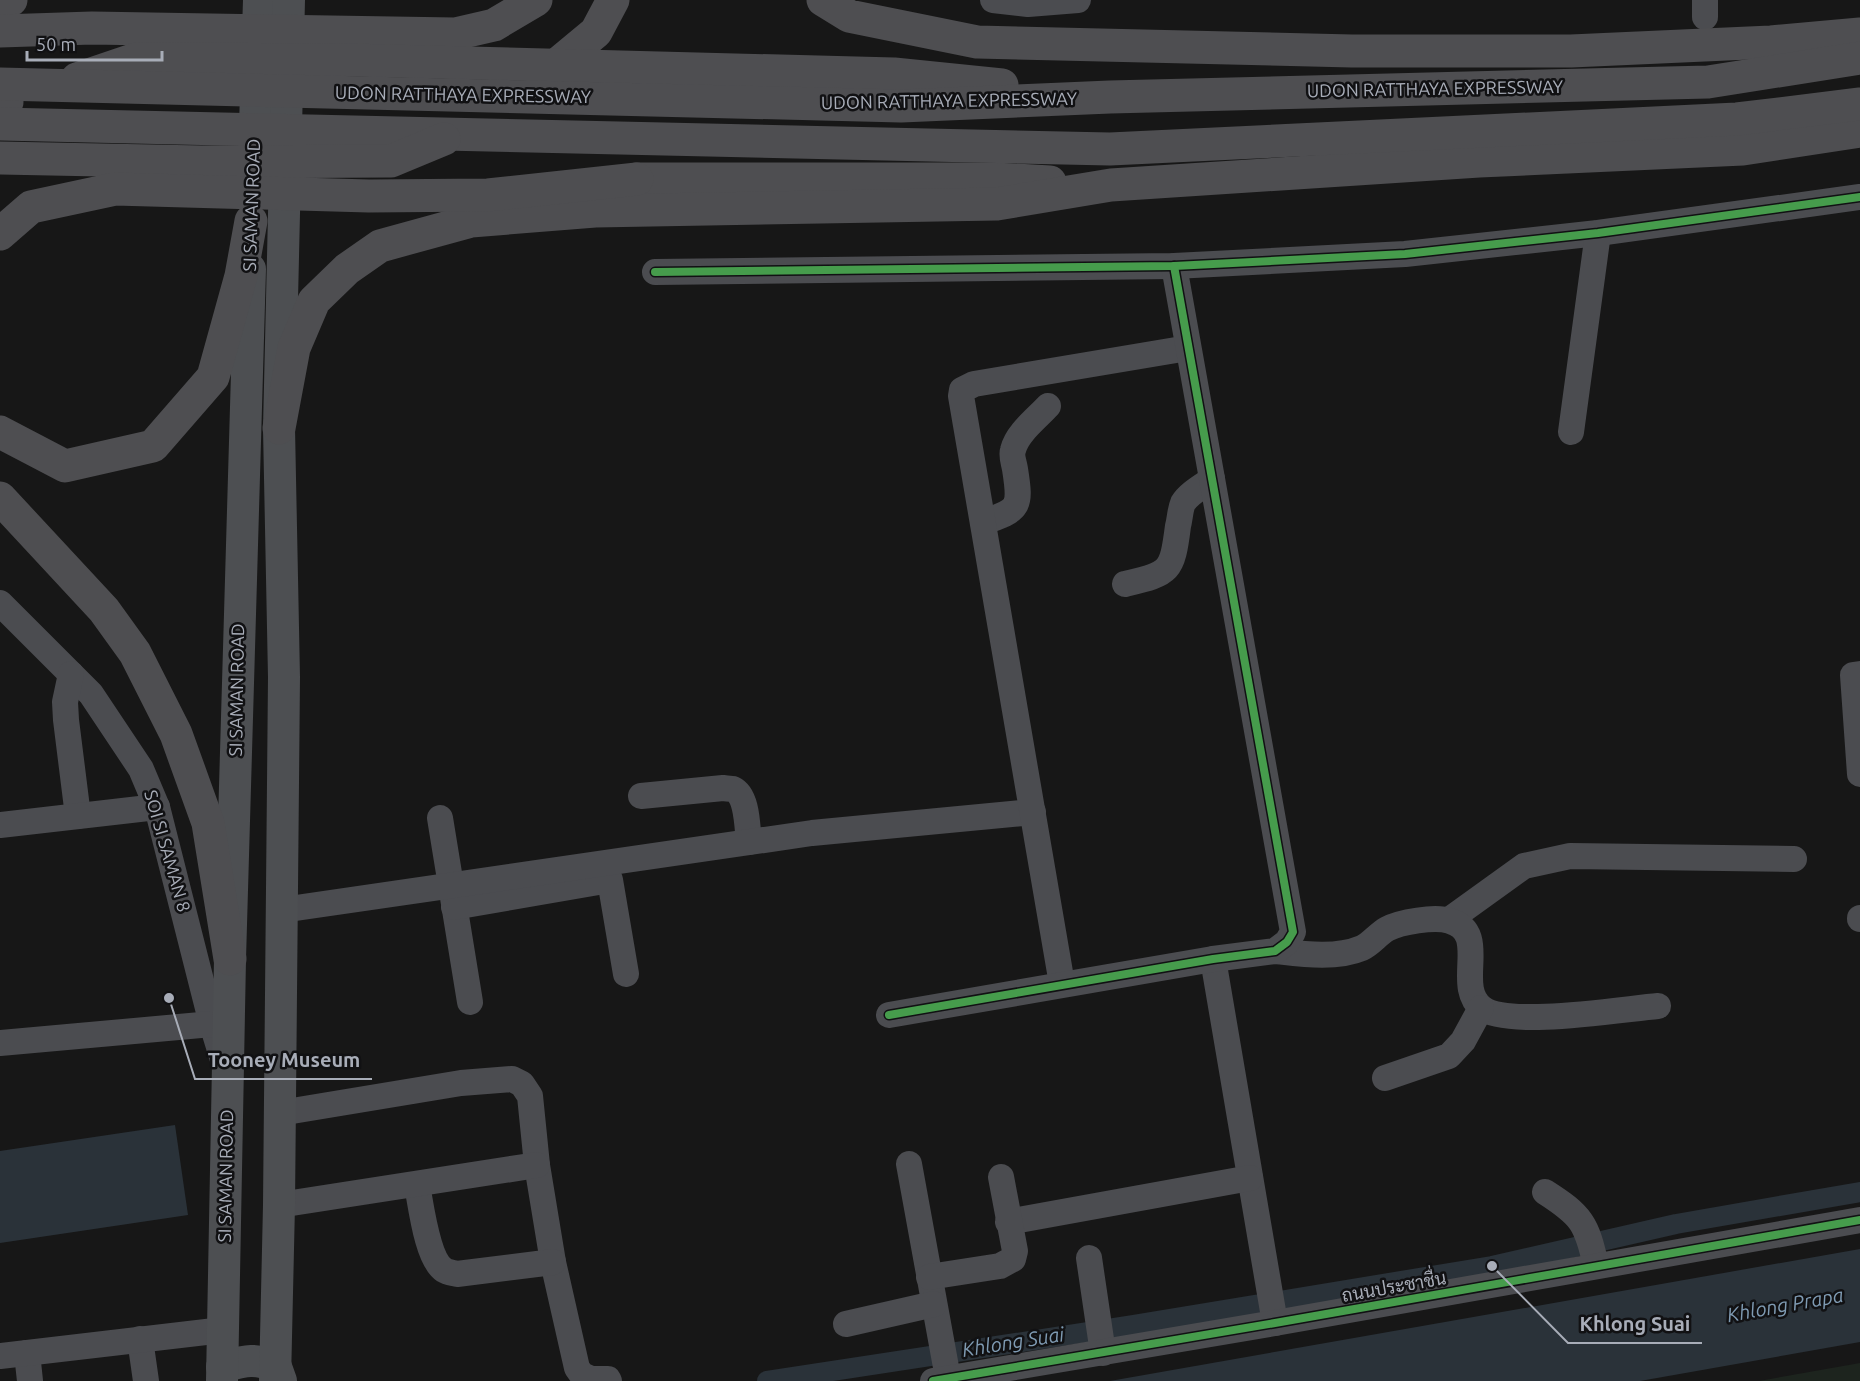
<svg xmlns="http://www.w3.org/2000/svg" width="1860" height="1381" viewBox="0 0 1860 1381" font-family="Ubuntu,Sarabun,sans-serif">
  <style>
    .green { fill: #1d241e }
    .water { fill: #2a3239 }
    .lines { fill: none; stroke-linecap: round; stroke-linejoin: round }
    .canal { stroke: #2a3239; stroke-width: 20 }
    .minor { stroke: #4b4c50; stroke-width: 26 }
    .major { stroke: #4d4f52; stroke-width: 32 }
    .highway { stroke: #4e4e51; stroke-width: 33 }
    .highway-bridge { stroke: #4e4e51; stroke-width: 33 }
    .cycleway-casing { stroke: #111113; stroke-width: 11 }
    .cycleway { stroke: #469c4c; stroke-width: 8 }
    .labels { text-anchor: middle; stroke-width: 5; stroke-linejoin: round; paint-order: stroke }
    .street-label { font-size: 18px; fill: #a8adb8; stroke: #111113 }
    .water-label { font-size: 20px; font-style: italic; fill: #7f9bb3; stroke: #111113 }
    .leader { fill: none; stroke: #a8adb8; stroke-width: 2 }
    .callout-dot { fill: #a8adb8; stroke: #111113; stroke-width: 2 }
    .callout-label { font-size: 20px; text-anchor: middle; font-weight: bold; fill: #a8adb8; stroke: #111113; stroke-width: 5; stroke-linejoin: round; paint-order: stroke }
  </style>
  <rect width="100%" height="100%" fill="#171717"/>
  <polygon class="green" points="1860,1363 1860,1381 1759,1381"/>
  <g class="water">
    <polygon points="175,1125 188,1215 0,1243 0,1151"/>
    <polygon points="1860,1249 1860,1342 1640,1381 1110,1381"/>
  </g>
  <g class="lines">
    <polyline class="canal" points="767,1381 1134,1325 1492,1266 1676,1224 1860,1192"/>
    <g class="minor">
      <polyline points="993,0 1028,4 1078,0"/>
      <polyline points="1705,0 1705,17"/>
      <polyline points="655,272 1174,266 1405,254 1598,233 1860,197"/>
      <polyline points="1571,432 1598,233"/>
      <path d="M983,522C1020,510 1021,507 1015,469C1014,463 1011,456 1013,450C1017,433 1037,418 1048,406"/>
      <path d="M1125,584C1170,573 1172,573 1178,526C1180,519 1180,510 1183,503C1189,493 1203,486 1212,479"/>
      <polyline points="0,603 91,694 141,769 157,807 212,1024 223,1060"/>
      <polyline points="71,674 65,702 66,720 78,816"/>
      <polyline points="1860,674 1853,675 1860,774"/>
      <path d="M641,796L723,788C723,788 732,789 733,789C748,796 747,828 749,842"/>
      <polyline points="440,818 470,1002"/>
      <polyline points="0,825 157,807"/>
      <polyline points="454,907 610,880 626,974"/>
      <polyline points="282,910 812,833 1033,812"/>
      <polyline points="1860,918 1860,919"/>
      <polyline points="1449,920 1524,866 1570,856 1794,859"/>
      <path d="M1275,951C1302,954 1336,959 1362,948C1371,944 1378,934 1387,929C1400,922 1435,916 1450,921C1491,933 1453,986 1482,1008C1508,1028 1622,1009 1658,1006"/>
      <polyline points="1213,959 1275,1323"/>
      <polyline points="1062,984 961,396 962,390 974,384 1188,348"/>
      <polyline points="889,1015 1213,959 1275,951 1287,942 1293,932 1174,266"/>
      <polyline points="0,1043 212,1024"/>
      <polyline points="1385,1078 1449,1056 1463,1041 1481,1008"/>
      <polyline points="280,1113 461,1083 512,1079 522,1084 530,1096 537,1165 553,1262 577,1368 582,1375 591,1379 608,1379 609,1381"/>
      <polyline points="909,1164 948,1378"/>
      <path d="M417,1185C421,1205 427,1259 444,1270C447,1272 453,1273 457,1274L553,1262"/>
      <path d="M1545,1192C1581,1215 1587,1223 1596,1266"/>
      <polyline points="279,1205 537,1165"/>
      <polyline points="1008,1222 1250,1178"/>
      <polyline points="1089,1258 1103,1353"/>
      <polyline points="929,1277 1000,1266 1013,1259 1015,1251 1001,1177"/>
      <polyline points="846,1324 934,1304"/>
      <polyline points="140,1339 146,1381"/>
      <polyline points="27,1353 30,1381"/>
      <polyline points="0,1356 223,1330"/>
      <polyline points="933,1381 1275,1323 1860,1220"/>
    </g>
    <g class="major">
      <polyline points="254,157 259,0"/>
      <path d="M222,1367C244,1361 254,1357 276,1367L281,1381"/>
      <polyline points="222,1381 230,959 250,269"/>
      <polyline points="275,1381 279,1205 284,677 279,428 289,0"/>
    </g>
    <g class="highway">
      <polyline points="823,0 849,16 977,42 1352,51 1571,51 1771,42 1860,34"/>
      <polyline points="0,1 11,0"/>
      <polyline points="0,110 7,102"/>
      <polyline points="637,179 995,179 1050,182"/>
      <polyline points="279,428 294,348 314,301 347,269 380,246 471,221 595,211 997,204 1111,185 1479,161 1743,149 1860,131"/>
      <polyline points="0,432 65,466 153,446 213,377 241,276 251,221"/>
      <polyline points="0,498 104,610 135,653 176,734 208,823 230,959"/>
    </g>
    <g class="highway-bridge">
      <polyline points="0,31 92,28 455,34 494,25 536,0"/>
      <polyline points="549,71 596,32 613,0"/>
      <polyline points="77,79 136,59 350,60 894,74 1002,85"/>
      <polyline points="0,84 901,106 1110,97 1708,82 1860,58"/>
      <polyline points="0,124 1110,149 1737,119 1860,104"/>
      <polyline points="0,158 201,162 391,161 444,139"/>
      <polyline points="0,234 31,207 115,189 369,196 488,195 637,179"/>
    </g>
    <defs>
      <g id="cycleway">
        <polyline points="655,272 1174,266 1405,254 1598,233 1860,197"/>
        <polyline points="889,1015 1213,959 1275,951 1287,942 1293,932 1174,266"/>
        <polyline points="933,1381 1275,1323 1860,1220"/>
      </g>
    </defs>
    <use href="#cycleway" class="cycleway-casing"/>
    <use href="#cycleway" class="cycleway"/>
  </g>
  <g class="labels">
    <g class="street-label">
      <text transform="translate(1435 89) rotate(-1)" y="6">UDON RATTHAYA EXPRESSWAY</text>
      <text transform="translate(463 95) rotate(1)" y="6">UDON RATTHAYA EXPRESSWAY</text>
      <text transform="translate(949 101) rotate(-1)" y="6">UDON RATTHAYA EXPRESSWAY</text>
      <text transform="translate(252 205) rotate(-88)" y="6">SI SAMAN ROAD</text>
      <text transform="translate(237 690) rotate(-89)" y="6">SI SAMAN ROAD</text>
      <text transform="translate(167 851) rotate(74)" y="6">SOI SI SAMAN 8</text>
      <text transform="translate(226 1176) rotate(-89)" y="6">SI SAMAN ROAD</text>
      <text transform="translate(1394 1287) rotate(-10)" y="6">ถนนประชาชื่น</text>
    </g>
    <g class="water-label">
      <text transform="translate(1785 1305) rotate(-10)" y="7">Khlong Prapa</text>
      <text transform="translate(1013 1342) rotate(-9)" y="7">Khlong Suai</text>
    </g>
  </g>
  <path class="leader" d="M169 998L195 1079H372M1492 1266L1568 1343H1702"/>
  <g class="callout-dot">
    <circle cx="169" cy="998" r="6"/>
    <circle cx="1492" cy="1266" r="6"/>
  </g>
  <g class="callout-label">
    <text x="284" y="1067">Tooney Museum</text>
    <text x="1635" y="1331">Khlong Suai</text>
  </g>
  <path d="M27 51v9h135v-9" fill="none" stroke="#a8adb8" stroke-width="3"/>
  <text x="36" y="51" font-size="18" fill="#a8adb8" stroke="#111113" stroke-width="4.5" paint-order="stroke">50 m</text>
</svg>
